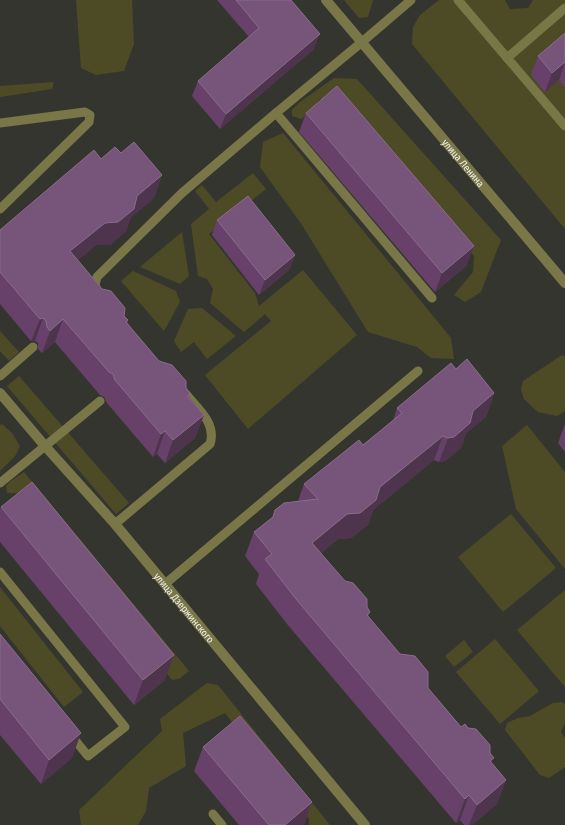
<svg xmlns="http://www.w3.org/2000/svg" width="565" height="825" viewBox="0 0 565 825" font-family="'Fira Sans Condensed',sans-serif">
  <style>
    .green { fill: #4d4b26 }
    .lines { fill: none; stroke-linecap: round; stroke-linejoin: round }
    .service { stroke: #797747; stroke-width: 9 }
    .minor { stroke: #797747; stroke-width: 10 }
    .wall { fill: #68416b }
    .shaded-wall { fill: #4e344d }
    .building { fill: #775479; stroke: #8a6c8b }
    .labels { text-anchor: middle; stroke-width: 3; stroke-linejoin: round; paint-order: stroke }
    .street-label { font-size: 10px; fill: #f0f0ed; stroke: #2b2b26 }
  </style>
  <rect width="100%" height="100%" fill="#353530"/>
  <g class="green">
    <polygon points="76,0 132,0 134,44 124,71 96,75 81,68"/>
    <polygon points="344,0 373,0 368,17 359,18"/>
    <polygon points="439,0 505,0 510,9 528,8 533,0 565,0 565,229 412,44 413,27 420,15"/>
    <polygon points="334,78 357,79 501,240 481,292 465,302 454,295 473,272 474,256 342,100 320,99 302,119 292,116 292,110 300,102"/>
    <polygon points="54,82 52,89 0,97 0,86"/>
    <polygon points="283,133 451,338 454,359 431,358 417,347 368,332 302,225 260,167 263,142"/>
    <polygon points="253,173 266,189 209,234 255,293 259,306 303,270 357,335 248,429 205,375 271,321 265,314 244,332 210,303 213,289 207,279 198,276 191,224 209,209 195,191 202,185 216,202"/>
    <polygon points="182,232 189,276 180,284 140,267"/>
    <polygon points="133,271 176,291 180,302 164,331 121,281"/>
    <polygon points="202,308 236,336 207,359 194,342 181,352 174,341 188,309"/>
    <polygon points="0,331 19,352 9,361 0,351"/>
    <polygon points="562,355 565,356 565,411 557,416 538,412 524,399 521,390 523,381"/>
    <polygon points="19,376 129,503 116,514 7,386"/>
    <polygon points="2,424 12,433 20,446 15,456 0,471 0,425"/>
    <polygon points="527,425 565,472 565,569 516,509 502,446"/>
    <polygon points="24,472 189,671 179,679 172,680 27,493 7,493 6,486 11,481"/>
    <polygon points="511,514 556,568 503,612 458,557"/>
    <polygon points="0,587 83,692 64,707 0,626"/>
    <polygon points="565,590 565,687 517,630"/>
    <polygon points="495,639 539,691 500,724 456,672"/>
    <polygon points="464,640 473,652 454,667 445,656"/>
    <polygon points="207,683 218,685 330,825 309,825 309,819 225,713 183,733 186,766 149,788 146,811 138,825 81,825 79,810 162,731 160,719"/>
    <polygon points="562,702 565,704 565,723 561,732 565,738 565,767 549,778 540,775 505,730 507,723 518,718 530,716 553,703"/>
  </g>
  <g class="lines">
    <g class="service">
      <polyline points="411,0 362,42 276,113 432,298"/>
      <polyline points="458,0 565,126"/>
      <polyline points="507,58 565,8"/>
      <polyline points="0,123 85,112 90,115 89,122 0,209"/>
      <polyline points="98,292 95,285 97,277 182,193 276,113"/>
      <polyline points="0,376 33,347"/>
      <polyline points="0,483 100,401"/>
      <path d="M115,524L210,444C217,423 197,408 185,393"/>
      <polyline points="0,572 125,727 88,756 70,734"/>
      <polyline points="165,584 418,371"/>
      <polyline points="213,814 222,825"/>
    </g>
    <g class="minor">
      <path id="s1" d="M326,0L565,283"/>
      <path id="s2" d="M0,393L45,446L115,524L365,825"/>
    </g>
  </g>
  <g class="wall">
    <polygon points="217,0 291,0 314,49 220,129 192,96 198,81 249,37"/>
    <polygon points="565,33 565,88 559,80 545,92 531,75 538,56"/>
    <polygon points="306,113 467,265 435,292 299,132"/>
    <polygon points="121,153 162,175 154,198 131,217 126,231 110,245 96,245 78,260 128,320 127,324 159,361 186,388 189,397 204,415 195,438 165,463 157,454 153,457 107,403 104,397 100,395 55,342 42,353 38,349 38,343 35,341 31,341 0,304 0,230 101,159"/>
    <polygon points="217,220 295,255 289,270 259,295 212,235"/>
    <polygon points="456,369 494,393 486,417 466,433 461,448 445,461 439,462 434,460 373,510 368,525 351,538 338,539 321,553 370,612 368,617 461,727 490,753 492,763 506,780 497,804 472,825 464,825 460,820 456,823 287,624 256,584 259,574 245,556 254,532 272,518 275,510 298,501 304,484 363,445 393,421 397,408"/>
    <polygon points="565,424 565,452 558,443"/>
    <polygon points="1,507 165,680 134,705 0,542 0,510"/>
    <polygon points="0,634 72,758 41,784 0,735"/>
    <polygon points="203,747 312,802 304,825 239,825 194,771"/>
  </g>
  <g class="shaded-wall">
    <polygon points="320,34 314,49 220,129 226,114"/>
    <polygon points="565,62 559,80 545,92 552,73"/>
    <polygon points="162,175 154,198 131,217 126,231 110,245 96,245 61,274 70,251"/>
    <polygon points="474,246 467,265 435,292 442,273"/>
    <polygon points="295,255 289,270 259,295 265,280"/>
    <polygon points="43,318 35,341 31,341 40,319"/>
    <polygon points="63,319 55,342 42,353 50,331"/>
    <polygon points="494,393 486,417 466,433 461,448 445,461 439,462 448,438 473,411"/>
    <polygon points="204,415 195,438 165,463 173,440"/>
    <polygon points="165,431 157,454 153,457 161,434"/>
    <polygon points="443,436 434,460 373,510 368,525 351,538 338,539 303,567 312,543"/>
    <polygon points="174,655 165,680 134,705 143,680"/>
    <polygon points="81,733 72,758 41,784 49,760"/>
    <polygon points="506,780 497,804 472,825 469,825 477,805"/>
    <polygon points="469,795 460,820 456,823 465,799"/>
    <polygon points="312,802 304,825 285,825"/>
  </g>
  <g class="building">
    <polygon points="236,0 291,0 320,34 226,114 198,81 259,28"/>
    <polygon points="565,33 565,62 552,73 538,56"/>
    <polygon points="337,86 474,246 442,273 306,113"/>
    <polygon points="134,142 162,175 137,196 134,209 118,222 105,223 70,251 102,289 111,291 125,308 124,316 128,320 126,322 159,361 172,365 186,381 186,388 190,394 187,396 204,415 173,440 165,431 161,434 115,380 113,374 109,372 63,319 50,331 47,327 46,321 43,318 40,319 0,272 0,230 94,150 101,159 115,147 121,153"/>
    <polygon points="248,196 295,255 265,280 217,220"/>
    <polygon points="467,359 494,393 473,411 470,423 454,437 448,438 443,436 380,487 376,500 360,513 347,514 312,543 345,581 353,583 367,599 367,607 370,612 367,615 400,654 415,656 428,672 428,688 461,727 465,724 468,728 476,729 490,745 490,753 494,758 490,761 506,780 477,805 469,795 465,799 296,599 265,559 272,554 254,532 273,517 275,510 284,503 318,499 304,484 359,440 363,445 402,413 397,408 451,363 456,369"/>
    <polygon points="32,482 174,655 143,680 1,507"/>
    <polygon points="0,634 81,733 49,760 0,699"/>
    <polygon points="240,716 312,802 285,825 269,825 203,747"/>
  </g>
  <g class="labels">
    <g class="street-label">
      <text dy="4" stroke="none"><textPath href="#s1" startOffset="213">улица Ленина</textPath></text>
      <text dy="4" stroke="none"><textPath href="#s2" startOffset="283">улица Дзержинского</textPath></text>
    </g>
  </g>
</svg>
